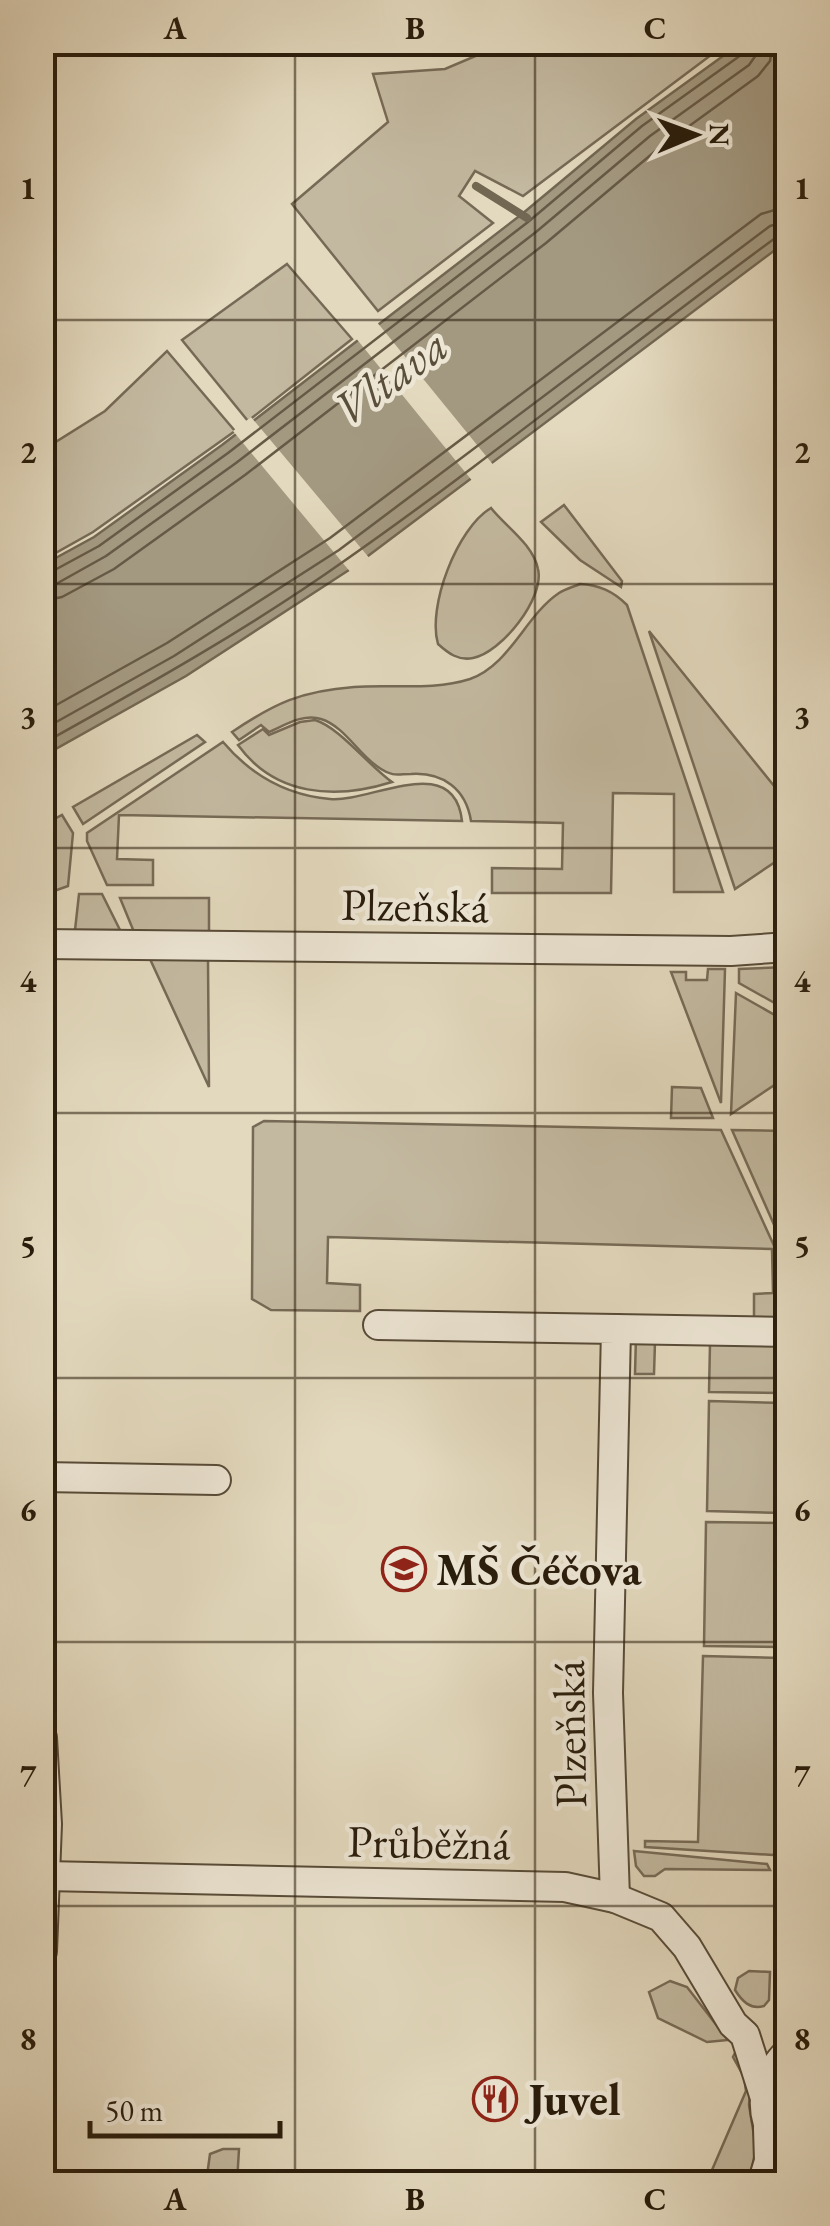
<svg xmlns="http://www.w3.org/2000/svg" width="830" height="2226" viewBox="0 0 830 2226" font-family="'EB Garamond',serif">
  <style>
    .green { fill: #c3b9a0; stroke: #766a56; stroke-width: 2.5 }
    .water { fill: #a39981; stroke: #726752; stroke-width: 2.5 }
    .pier { fill: #e3d9be }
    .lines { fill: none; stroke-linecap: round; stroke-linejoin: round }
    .shore { stroke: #665a46; stroke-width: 2.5 }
    .stream { stroke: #726752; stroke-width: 8 }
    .street-casing { stroke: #574b38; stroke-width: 32 }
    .street { stroke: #ede6d5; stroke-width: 28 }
    .grid { fill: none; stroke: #281c0b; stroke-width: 2.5; stroke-opacity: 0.55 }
    .labels { text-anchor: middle; stroke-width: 9; stroke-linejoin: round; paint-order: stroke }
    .street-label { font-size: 45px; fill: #281c0b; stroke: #ede6d5 }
    .poi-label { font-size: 45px; font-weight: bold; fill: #281c0b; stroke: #ede6d5; text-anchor: start }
    .water-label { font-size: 48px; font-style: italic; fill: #594e3a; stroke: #ede6d5 }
    .neatline { fill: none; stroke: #281c0b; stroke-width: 4 }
    .grid-label { font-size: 32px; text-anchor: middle; font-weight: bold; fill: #281c0b }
  </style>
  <rect width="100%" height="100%" fill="#e3d9be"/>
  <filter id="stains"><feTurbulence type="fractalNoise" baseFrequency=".002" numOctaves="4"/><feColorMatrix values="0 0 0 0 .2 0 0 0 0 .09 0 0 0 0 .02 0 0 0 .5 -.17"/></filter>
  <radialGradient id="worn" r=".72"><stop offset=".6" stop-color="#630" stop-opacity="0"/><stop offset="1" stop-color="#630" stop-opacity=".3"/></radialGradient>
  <g class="green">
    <polygon points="506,43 727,43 523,196 475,171 459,196 493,223 378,311 292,204 388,122 373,74 445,69"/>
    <polygon points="287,264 352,339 248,421 182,340"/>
    <polygon points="167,351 235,431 93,532 43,560 43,450 105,411"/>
    <polygon points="564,505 622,581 621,587 580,560 541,522"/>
    <path d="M491,508C505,526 533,544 538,569C545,598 501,653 473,658C458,661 448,653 438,644C427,607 457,528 491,508Z"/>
    <path d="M580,584C599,585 613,591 627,605L723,892H674V794L613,793L611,893H492V868L562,869L563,823L471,821C466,789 443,772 411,774C398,774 393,777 381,769C359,756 346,727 321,719C304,713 285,725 269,732L261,725L239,740L232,732C275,703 301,691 354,687C391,684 433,691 470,679C510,665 525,616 559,593C565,589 573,587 580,584Z"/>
    <polygon points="649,631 787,802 787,854 735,889"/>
    <path d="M315,720C339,727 369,766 392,782C335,800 275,796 238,745L263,729L269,735L300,722Z"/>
    <polygon points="197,735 205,742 83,824 73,807"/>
    <path d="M223,742C251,775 285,795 330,799C370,803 454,750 462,821L119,815L117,859L153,860V885H107L87,841V833Z"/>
    <polygon points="62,815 73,833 68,886 43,895 43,825"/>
    <polygon points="79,894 102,894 120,930 75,930"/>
    <polygon points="120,898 209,898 209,932 134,932"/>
    <polygon points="150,959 208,960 209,1087"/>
    <polygon points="787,967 787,1010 739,983 739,969"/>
    <polygon points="708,969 725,969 721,1103 671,972 686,972 686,980 707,980"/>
    <polygon points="736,993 787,1022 788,1076 731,1114"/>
    <polygon points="672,1087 701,1088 713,1118 671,1118"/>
    <polygon points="264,1121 721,1130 787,1274 787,1326 754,1325 754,1294 773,1293 772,1249 328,1237 327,1283 360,1285 360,1311 271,1310 252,1299 253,1127"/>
    <polygon points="732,1130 787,1131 787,1254"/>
    <polygon points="636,1336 785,1338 784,1393 709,1392 710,1344 655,1342 654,1374 635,1374"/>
    <polygon points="709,1401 785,1403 783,1513 707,1511"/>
    <polygon points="706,1522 783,1523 781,1647 704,1646"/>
    <polygon points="703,1656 781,1658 778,1849 773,1855 645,1847 645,1841 698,1842"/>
    <polygon points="634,1851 767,1864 770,1870 665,1869 655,1876 644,1876 636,1866"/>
    <path d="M749,1971L770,1972L769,2000L764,2006C750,2010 742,2001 735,1990L738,1978Z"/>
    <polygon points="670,1981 687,1987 728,2040 707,2042 658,2018 649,1992"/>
    <polygon points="736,2051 751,2080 749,2105 756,2148 749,2183 706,2184 746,2091 744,2077 733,2057"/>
    <polygon points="223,2149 239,2149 237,2183 206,2183 210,2154"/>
  </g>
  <polygon class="water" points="741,43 787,43 787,241 352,568 186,676 43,756 43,565 94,537 222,445 522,214 636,119"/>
  <g class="pier">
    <polygon points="376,321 495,467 474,483 355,337"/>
    <polygon points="251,417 371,560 355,572 352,574 233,431"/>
  </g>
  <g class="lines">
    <g class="shore">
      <polyline points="42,573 51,572 99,546 228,453 528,222 642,126 741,55 745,42"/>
      <polyline points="42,586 56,584 106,556 236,463 536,232 650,136 749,65 756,55 758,42"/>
      <polyline points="42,601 62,597 114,569 245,475 546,243 659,148 758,76 770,61 773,42"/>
      <polyline points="42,713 167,643 330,538 761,214 788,206"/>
      <polyline points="42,730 174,656 339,550 770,226 788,221"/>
      <path d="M42,744C146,686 250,628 347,559C494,456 633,342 778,236L788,234"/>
    </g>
    <polyline class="stream" points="476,186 527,218"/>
    <defs>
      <g id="street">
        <polyline points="42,944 731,951 788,947"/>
        <polyline points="378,1325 616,1329 608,1693 615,1898"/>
        <polyline points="616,1329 788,1332"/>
        <polyline points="42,1477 216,1480"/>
        <polyline points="42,1738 47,1824 42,1951"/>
        <polyline points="45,1876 565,1887 615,1898 661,1917 687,1947 733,2024 745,2035 764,2095"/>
        <path d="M788,2052C757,2083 757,2123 788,2155"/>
        <polyline points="762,2184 769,2161 768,2128"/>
      </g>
    </defs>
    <use href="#street" class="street-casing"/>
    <use href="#street" class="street"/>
  </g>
  <path class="grid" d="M295,42V2184M535,42V2184M42,320H788M42,584H788M42,848H788M42,1113H788M42,1378H788M42,1642H788M42,1906H788"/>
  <defs>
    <symbol id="school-ring" viewBox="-11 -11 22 22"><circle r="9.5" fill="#ede6d5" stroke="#8f2418" stroke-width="1.5"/><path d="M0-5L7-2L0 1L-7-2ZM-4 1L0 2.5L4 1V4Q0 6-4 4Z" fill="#8f2418"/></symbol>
    <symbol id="restaurant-ring" viewBox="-11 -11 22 22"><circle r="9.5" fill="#ede6d5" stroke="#8f2418" stroke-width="1.5"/><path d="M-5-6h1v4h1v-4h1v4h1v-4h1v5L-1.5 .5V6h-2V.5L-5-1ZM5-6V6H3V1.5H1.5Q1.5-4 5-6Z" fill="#8f2418"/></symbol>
  </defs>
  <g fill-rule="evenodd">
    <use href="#school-ring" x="379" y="1544" width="50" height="50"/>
    <use href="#restaurant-ring" x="470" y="2074" width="50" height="50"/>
  </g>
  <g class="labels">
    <g class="street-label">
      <text transform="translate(415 905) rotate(1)" y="16">Plzeňská</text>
      <text transform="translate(569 1734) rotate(-91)" y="16">Plzeňská</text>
      <text transform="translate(429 1842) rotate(1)" y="16">Průběžná</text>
    </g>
    <g class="poi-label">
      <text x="436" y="1585">MŠ Čéčova</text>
      <text x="528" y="2115">Juvel</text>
    </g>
    <g class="water-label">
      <text transform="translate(390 376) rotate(-36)" y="17">Vltava</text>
    </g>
  </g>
  <rect width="830" height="2226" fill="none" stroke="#e3d9be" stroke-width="110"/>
  <g transform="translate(695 135) rotate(89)" stroke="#ede6d5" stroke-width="8" paint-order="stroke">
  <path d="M0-8L18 38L0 25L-18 38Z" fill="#281c0b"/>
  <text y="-15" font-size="28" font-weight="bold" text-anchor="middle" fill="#281c0b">N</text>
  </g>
  <path d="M90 2121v15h190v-15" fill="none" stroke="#281c0b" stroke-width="5"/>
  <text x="105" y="2121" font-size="30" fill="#281c0b" stroke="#ede6d5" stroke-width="8" paint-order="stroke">50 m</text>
  <rect x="55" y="55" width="720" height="2116" class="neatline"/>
  <g class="grid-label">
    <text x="175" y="39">A</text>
    <text x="415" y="39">B</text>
    <text x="655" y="39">C</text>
    <text x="28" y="199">1</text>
    <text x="802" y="199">1</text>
    <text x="28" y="463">2</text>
    <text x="802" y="463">2</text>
    <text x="28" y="728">3</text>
    <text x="802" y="728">3</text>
    <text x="28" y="992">4</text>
    <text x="802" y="992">4</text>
    <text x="28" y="1257">5</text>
    <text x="802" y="1257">5</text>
    <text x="28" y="1521">6</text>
    <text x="802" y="1521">6</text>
    <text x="28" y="1786">7</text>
    <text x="802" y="1786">7</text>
    <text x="28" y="2050">8</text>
    <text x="802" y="2050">8</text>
    <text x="175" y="2210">A</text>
    <text x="415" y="2210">B</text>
    <text x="655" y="2210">C</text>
  </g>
  <rect width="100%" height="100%" filter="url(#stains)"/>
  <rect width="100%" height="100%" fill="url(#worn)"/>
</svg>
